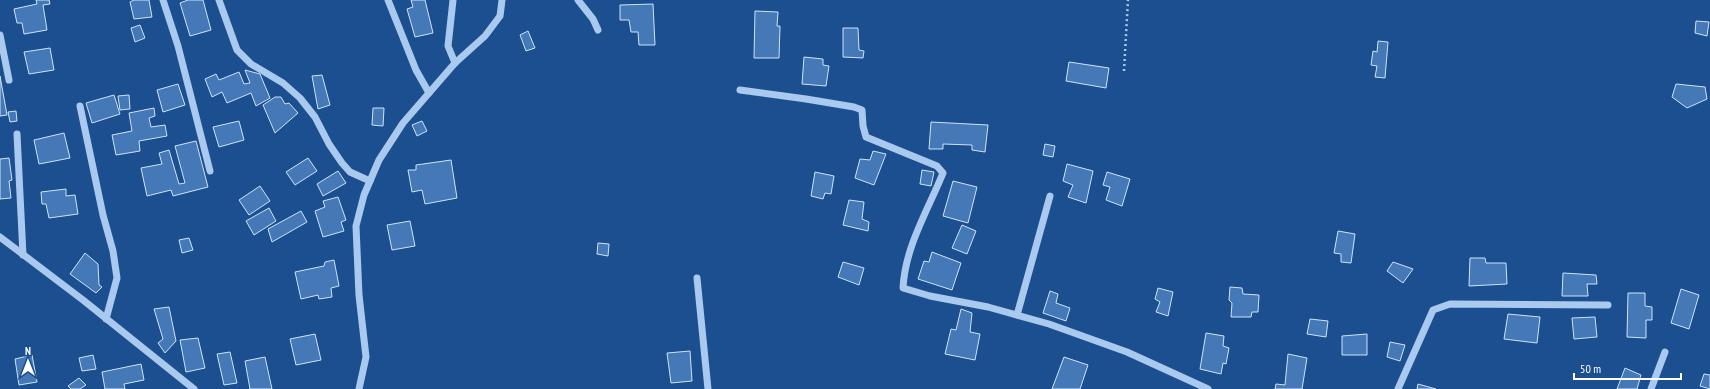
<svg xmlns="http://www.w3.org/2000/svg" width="1710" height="389" viewBox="0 0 1710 389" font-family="'PT Sans Narrow',sans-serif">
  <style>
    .building { fill: #4478b7; stroke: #cfe3fa }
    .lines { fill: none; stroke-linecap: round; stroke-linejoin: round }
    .path { stroke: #a9c9ee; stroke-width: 2.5; stroke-dasharray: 2 3; stroke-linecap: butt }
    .minor { stroke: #a9c9ee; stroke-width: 7 }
  </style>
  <rect width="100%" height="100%" fill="#1b4f8f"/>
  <g class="building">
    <polygon points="36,0 49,0 50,4 43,5 47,30 24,34 22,23 17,23 14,9 37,4"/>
    <polygon points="134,0 149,0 152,17 134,19 130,2"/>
    <polygon points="188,0 203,0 211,30 190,36 180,3"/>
    <polygon points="411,0 425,0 433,33 415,37 407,9 413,7"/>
    <polygon points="653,4 655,45 639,45 638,32 631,32 629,20 620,20 620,5"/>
    <polygon points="755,11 778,12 777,26 780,26 779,58 754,58"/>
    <polygon points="1696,21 1709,22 1707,36 1695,33"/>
    <polygon points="140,25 145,38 135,42 131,28"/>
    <polygon points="843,28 858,28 859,50 864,51 863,58 843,57"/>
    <polygon points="528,31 535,48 526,51 520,35"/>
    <polygon points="1378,41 1388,42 1385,78 1375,77 1377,66 1371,65 1373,51 1377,52"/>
    <polygon points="50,48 54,70 29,74 24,52"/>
    <polygon points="804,57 823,59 823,65 829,66 826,86 802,84"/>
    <polygon points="1069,62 1109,68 1106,88 1066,81"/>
    <polygon points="245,70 260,74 270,98 256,106 251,93 227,103 222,92 212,97 205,79 216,74 219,80 239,72 244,84 250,83"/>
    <polygon points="322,75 330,105 318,109 312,76"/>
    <polygon points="0,76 7,115 0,116"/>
    <polygon points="178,84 185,105 163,112 157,90"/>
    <polygon points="1676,84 1705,87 1707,99 1687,108 1672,97"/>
    <polygon points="114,95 120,114 92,123 86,103"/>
    <polygon points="129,95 130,109 120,110 118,96"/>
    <polygon points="275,97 281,97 285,104 289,103 298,113 275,133 263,105"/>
    <polygon points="154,108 155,116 149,118 151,127 165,125 167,136 139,141 140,151 116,155 112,135 132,131 129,113"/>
    <polygon points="373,108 384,108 383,126 372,125"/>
    <polygon points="16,111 17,121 10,122 8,112"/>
    <polygon points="239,121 244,140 219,147 213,127"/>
    <polygon points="422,121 427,131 417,136 412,125"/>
    <polygon points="931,122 988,125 985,152 972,150 972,145 943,144 943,149 929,149"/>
    <polygon points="64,133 70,158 39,164 34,140"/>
    <polygon points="196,141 208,187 173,196 171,190 147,196 141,168 162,164 159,153 169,150 179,184 185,183 175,146"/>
    <polygon points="1045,144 1055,146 1053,157 1043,155"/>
    <polygon points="873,151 886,154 874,185 855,178 860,159 870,160"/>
    <polygon points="9,158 12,180 9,181 11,198 0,199 0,159"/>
    <polygon points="308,158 317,171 295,185 286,172"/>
    <polygon points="451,160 457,198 425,204 422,190 412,192 408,170 416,170 416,165"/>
    <polygon points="1067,164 1093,171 1086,203 1068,197 1073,185 1063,181"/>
    <polygon points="922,170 934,172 931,186 920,184"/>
    <polygon points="338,171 346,183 323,196 317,184"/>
    <polygon points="815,172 834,176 831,194 825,193 823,199 811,196"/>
    <polygon points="1107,172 1130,179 1122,206 1106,200 1110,187 1103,185"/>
    <polygon points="953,181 977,187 968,223 943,216"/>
    <polygon points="260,186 270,201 249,215 239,200"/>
    <polygon points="66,189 66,196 75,195 78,214 49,218 46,204 42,204 41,192"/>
    <polygon points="338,197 346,220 341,222 344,231 323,237 315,211 325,207 323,201"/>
    <polygon points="849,200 864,202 862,219 869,222 868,231 843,225"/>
    <polygon points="269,208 276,221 254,235 246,221"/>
    <polygon points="301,211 307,222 272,242 268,229"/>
    <polygon points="410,221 415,246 392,250 387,225"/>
    <polygon points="962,225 976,231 967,254 952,248"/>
    <polygon points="1338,231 1355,234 1351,263 1341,262 1341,254 1334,253"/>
    <polygon points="189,238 193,250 182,253 179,240"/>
    <polygon points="598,243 609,244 608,256 597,254"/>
    <polygon points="932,252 961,263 952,290 918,279 924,261 929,262"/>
    <polygon points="85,253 98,264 99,285 102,287 96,293 70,274"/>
    <polygon points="1470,258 1485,258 1486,263 1506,263 1507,284 1469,286"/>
    <polygon points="334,260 339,286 331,288 332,297 319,299 318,295 301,299 295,272 324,266 325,262"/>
    <polygon points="843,262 864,268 859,285 838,277"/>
    <polygon points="1393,262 1413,269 1403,283 1387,271"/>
    <polygon points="1563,273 1596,275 1597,284 1587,284 1588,296 1562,296"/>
    <polygon points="1230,287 1242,288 1243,294 1259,295 1258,312 1252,312 1251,317 1231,317 1232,303 1229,300"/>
    <polygon points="1158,288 1173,292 1168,316 1156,312 1160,302 1155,299"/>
    <polygon points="1681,289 1699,295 1689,329 1671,323"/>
    <polygon points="1050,291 1058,294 1056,303 1070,308 1066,321 1043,313"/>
    <polygon points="1628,293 1645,293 1645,306 1652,307 1652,320 1646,320 1646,338 1627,337"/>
    <polygon points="169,307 176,341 165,353 158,343 163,339 154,309"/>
    <polygon points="961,309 972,313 970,332 980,334 975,360 945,354 951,329 956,330"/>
    <polygon points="1508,314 1540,317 1537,343 1504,339"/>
    <polygon points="1595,317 1597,337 1574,339 1572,318"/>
    <polygon points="1310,319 1328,321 1326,337 1307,334"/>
    <polygon points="1206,333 1224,336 1223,346 1229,348 1226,364 1223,363 1221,374 1200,369"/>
    <polygon points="315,334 321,360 296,365 290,339"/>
    <polygon points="1367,334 1367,355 1342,355 1342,336"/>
    <polygon points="198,338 205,368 186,372 180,340"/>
    <polygon points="1390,342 1405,345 1400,361 1387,357"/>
    <polygon points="690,351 692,381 671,383 667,353"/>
    <polygon points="230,352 237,383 224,385 217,354"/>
    <polygon points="1288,354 1307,358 1302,389 1275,389 1276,384 1285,385"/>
    <polygon points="32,355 37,382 19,385 15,359"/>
    <polygon points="93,355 96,369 82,371 79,358"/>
    <polygon points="265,357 272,389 250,389 245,361"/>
    <polygon points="1064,357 1088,365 1080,389 1052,389"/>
    <polygon points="141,364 144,380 124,384 125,389 105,389 102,372"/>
    <polygon points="1625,368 1641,375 1637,389 1617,389"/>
    <polygon points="1704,374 1710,375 1710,389 1700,386"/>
    <polygon points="79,378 86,385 80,389 71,389 68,386"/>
    <polygon points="1418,384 1436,389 1417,389"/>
  </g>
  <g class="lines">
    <polyline class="path" points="1124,71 1128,0"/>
    <g class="minor">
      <polyline points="163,0 178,46 210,171"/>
      <polyline points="219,0 237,50 251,64 283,83 300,98 315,117 329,144 342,163 350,172 370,181"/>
      <polyline points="388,0 416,70 429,93"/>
      <polyline points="453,0 448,46 455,63"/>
      <polyline points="578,0 593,19 598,30"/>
      <polyline points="0,35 9,80"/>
      <path d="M740,90L806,99L854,107L862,110L863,126L866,137L937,166L943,173C928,210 905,247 903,288L930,296L988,307L1049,324L1127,352L1208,389"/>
      <polyline points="80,106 103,215 113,251 117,278 106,319"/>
      <polyline points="17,134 23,255"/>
      <polyline points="0,237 83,300 194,389"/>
      <polyline points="697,278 708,389"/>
      <polyline points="1017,315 1050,196"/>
      <polyline points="359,389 366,357 359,295 356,226 364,195 379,160 403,123 455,63 485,36 500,16 502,0"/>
      <polyline points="1398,389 1433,310 1450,304 1608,305"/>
      <polyline points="1651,389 1665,352"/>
    </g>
  </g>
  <g transform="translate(28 361)" stroke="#1b4f8f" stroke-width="3" paint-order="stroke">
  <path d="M0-3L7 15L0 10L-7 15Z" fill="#ffffff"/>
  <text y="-6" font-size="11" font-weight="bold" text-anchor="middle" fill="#ffffff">N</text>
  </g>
  <path d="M1574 373v6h107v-6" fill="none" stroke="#ffffff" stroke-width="2"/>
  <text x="1580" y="373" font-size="12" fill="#ffffff" stroke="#1b4f8f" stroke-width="3" paint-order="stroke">50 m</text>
</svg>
